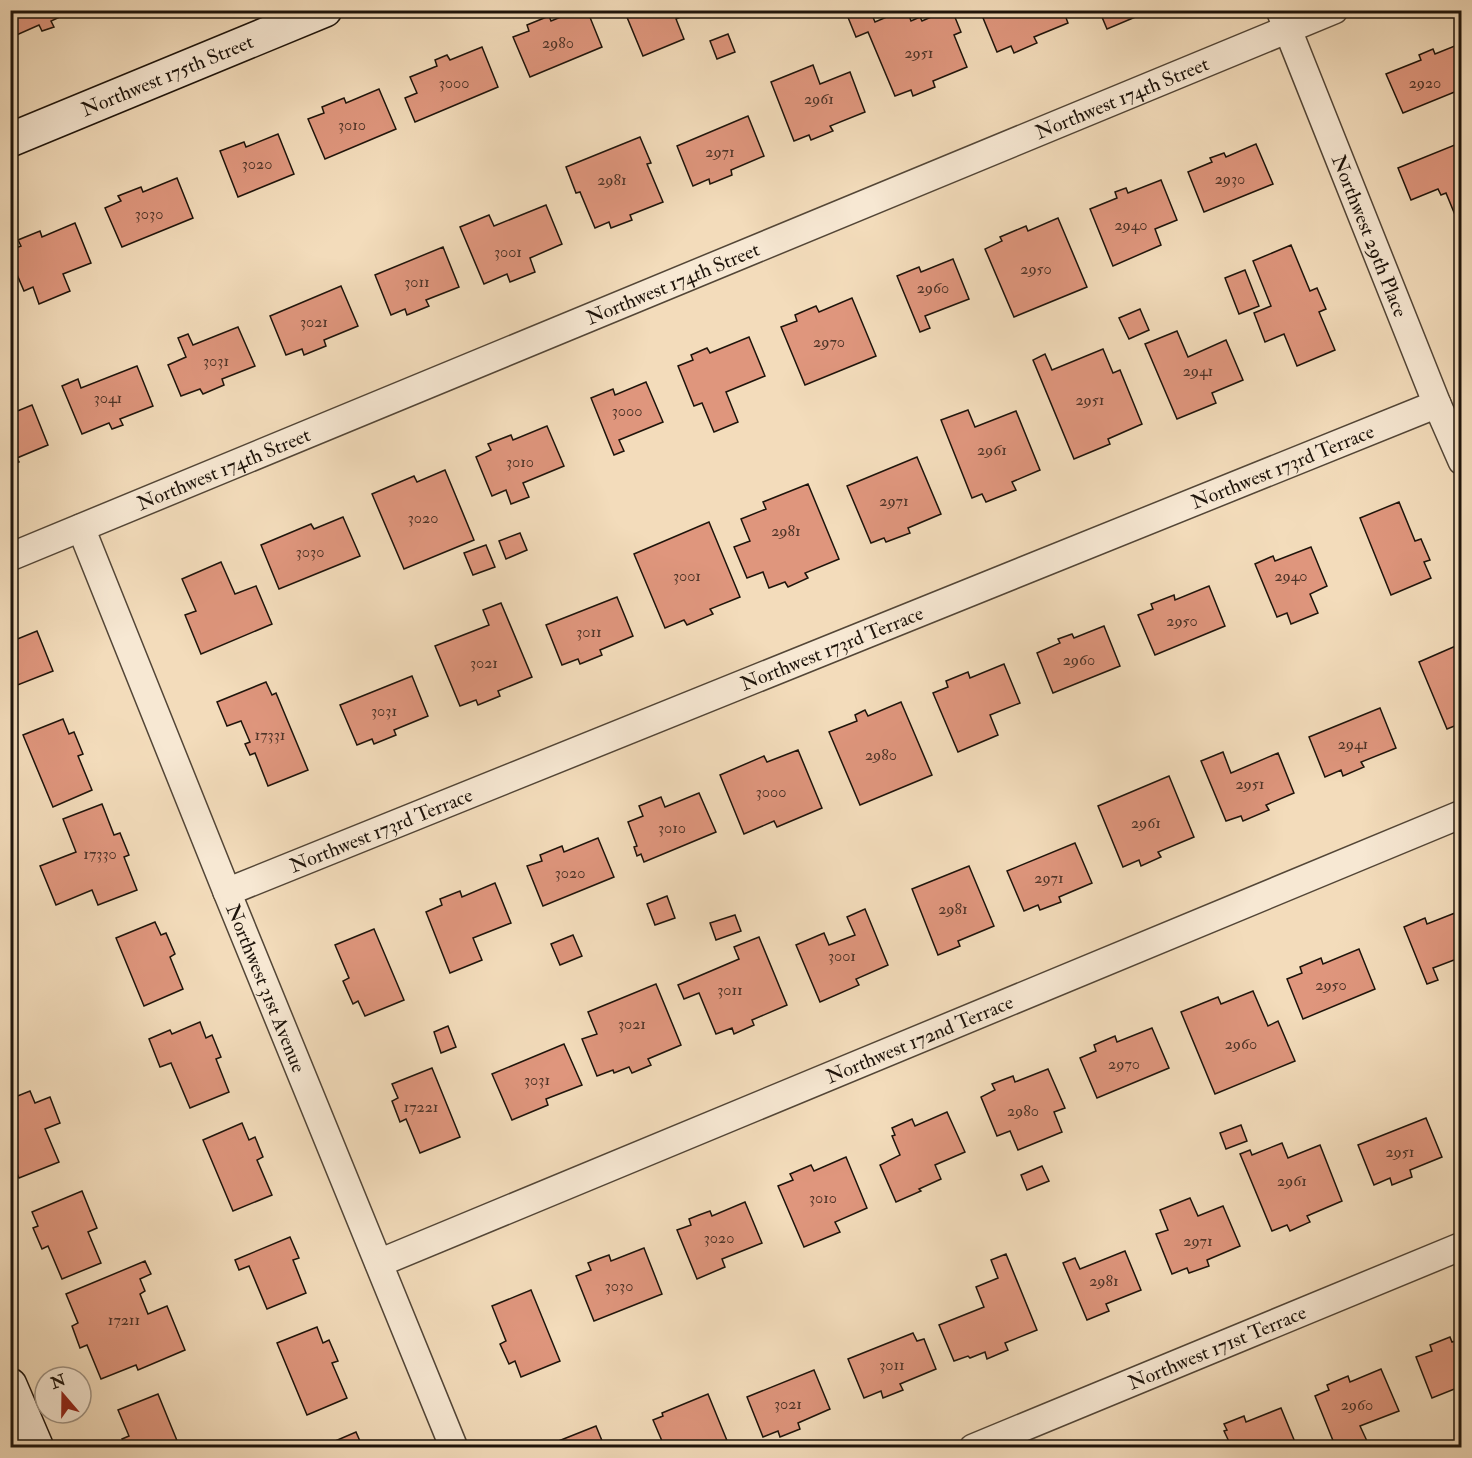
<svg xmlns="http://www.w3.org/2000/svg" width="1472" height="1458" viewBox="0 0 1472 1458" font-family="'IM FELL Double Pica',serif">
  <style>
    .building { fill: #df967d; stroke: #1e140b; stroke-width: 1.5 }
    .lines { fill: none; stroke-linecap: round; stroke-linejoin: round }
    .street-casing { stroke: #534637; stroke-width: 30 }
    .secondary-casing { stroke: #1e140b; stroke-width: 36 }
    .street { stroke: #f7e8d3; stroke-width: 27 }
    .secondary { stroke: #f7e8d3; stroke-width: 33 }
    .labels { text-anchor: middle; stroke-width: 4.5; stroke-linejoin: round; paint-order: stroke }
    .number-label { font-size: 16px; fill: #4e3428 }
    .street-label { font-size: 20px; fill: #1e140b; stroke: #f7e8d3 }
  </style>
  <rect width="100%" height="100%" fill="#f3dcbb"/>
  <filter id="stains"><feTurbulence type="fractalNoise" baseFrequency=".00333" numOctaves="4"/><feColorMatrix values="0 0 0 0 .2 0 0 0 0 .09 0 0 0 0 .02 0 0 0 .5 -.17"/></filter>
  <radialGradient id="worn" r=".72"><stop offset=".6" stop-color="#630" stop-opacity="0"/><stop offset="1" stop-color="#630" stop-opacity=".3"/></radialGradient>
  <g class="building">
    <polygon points="10,10 75,10 51,21 54,27 42,31 39,25 12,37 10,33"/>
    <polygon points="578,10 587,10 602,47 530,77 513,37 529,31 527,25 549,16 551,21"/>
    <polygon points="624,10 696,10 676,19 684,39 643,56"/>
    <polygon points="858,10 870,10 875,22 903,10 907,10 911,21 920,17 922,21 947,10 952,10 961,32 954,35 967,67 933,81 935,87 913,96 911,90 895,96 868,32 856,37 847,15"/>
    <polygon points="986,10 1063,10 1068,23 1034,37 1037,43 1014,53 1011,46 997,52 981,13"/>
    <polygon points="1099,10 1152,10 1107,29"/>
    <polygon points="728,34 735,52 717,59 710,41"/>
    <polygon points="1462,43 1462,89 1403,113 1386,74 1421,60 1419,55 1433,49 1435,54"/>
    <polygon points="482,47 498,87 415,122 405,98 417,93 410,77 437,66 435,60 447,55 450,60"/>
    <polygon points="813,65 820,84 850,72 865,112 830,126 833,131 811,140 809,135 794,141 771,82"/>
    <polygon points="379,89 396,129 325,159 308,119 324,113 322,107 344,98 346,103"/>
    <polygon points="748,116 764,156 731,170 732,175 710,184 709,179 693,186 677,146"/>
    <polygon points="278,134 294,174 238,197 220,151 244,142 246,147"/>
    <polygon points="640,137 651,163 647,164 663,202 630,215 632,220 611,228 609,222 595,228 580,192 576,193 566,167"/>
    <polygon points="1462,142 1462,226 1460,227 1446,193 1441,195 1438,189 1411,200 1398,168"/>
    <polygon points="1256,144 1273,184 1204,212 1188,172 1212,162 1210,158 1224,153 1226,157"/>
    <polygon points="177,178 193,218 122,247 105,208 121,201 118,196 141,187 143,192"/>
    <polygon points="1161,180 1177,220 1155,229 1161,245 1113,266 1090,209 1117,198 1115,192 1126,188 1128,193"/>
    <polygon points="546,205 562,244 530,258 535,272 510,282 507,274 484,284 460,227 489,215 494,226"/>
    <polygon points="1058,218 1087,287 1014,317 985,249 1002,241 1000,237 1026,226 1028,231"/>
    <polygon points="75,223 91,263 63,274 70,291 39,304 33,287 24,291 10,258 10,250 21,246 18,240 40,231 42,237"/>
    <polygon points="1291,245 1310,291 1317,288 1326,309 1319,312 1335,350 1297,366 1284,334 1265,342 1254,313 1271,306 1253,261"/>
    <polygon points="443,247 459,287 426,300 429,306 407,315 405,309 391,315 375,275"/>
    <polygon points="953,259 969,299 925,316 930,328 920,332 897,276 919,267 921,272"/>
    <polygon points="1245,270 1259,306 1239,314 1225,278"/>
    <polygon points="341,286 358,326 324,340 326,346 304,355 302,349 286,355 270,316"/>
    <polygon points="852,298 876,356 805,385 781,327 797,321 795,315 816,306 819,312"/>
    <polygon points="1140,309 1149,330 1129,339 1119,318"/>
    <polygon points="238,327 255,366 222,379 224,385 203,394 200,389 181,396 168,365 186,357 178,338 188,334 193,345"/>
    <polygon points="1177,331 1188,357 1226,340 1243,380 1212,393 1216,403 1177,419 1145,344"/>
    <polygon points="749,337 765,376 726,392 738,422 714,432 702,403 694,406 678,366 693,360 691,355 707,348 710,353"/>
    <polygon points="1103,349 1113,373 1120,370 1142,424 1108,439 1110,444 1074,459 1033,360 1045,354 1052,370"/>
    <polygon points="137,366 153,406 120,419 123,425 112,429 109,423 82,434 62,386 78,379 81,388"/>
    <polygon points="646,382 663,422 619,440 624,451 614,455 591,398 613,389 615,395"/>
    <polygon points="32,405 48,445 17,458 19,462 10,466 10,414"/>
    <polygon points="968,410 975,427 1016,411 1040,470 1012,482 1016,490 986,502 982,494 972,498 941,420"/>
    <polygon points="547,426 564,466 523,483 529,497 511,504 506,490 492,496 476,457 491,450 488,444 511,435 513,440"/>
    <polygon points="917,457 941,514 908,528 910,533 886,542 884,538 871,543 847,486"/>
    <polygon points="445,470 474,540 404,569 372,494 414,476 417,482"/>
    <polygon points="808,484 839,559 805,573 808,578 788,587 785,582 769,588 763,572 747,578 734,547 750,541 741,519 766,509 763,502"/>
    <polygon points="1399,502 1415,541 1421,539 1430,560 1424,562 1431,578 1391,595 1360,518"/>
    <polygon points="343,517 360,556 279,589 261,545 311,524 314,529"/>
    <polygon points="709,522 740,597 710,609 713,614 687,625 684,620 665,628 634,554"/>
    <polygon points="520,533 527,550 506,559 499,541"/>
    <polygon points="486,545 495,567 473,575 464,553"/>
    <polygon points="1311,547 1327,586 1310,594 1318,613 1291,624 1287,613 1277,617 1255,564 1273,556 1275,561"/>
    <polygon points="221,562 235,594 256,586 272,624 201,654 185,615 196,611 182,579"/>
    <polygon points="1209,586 1225,626 1155,655 1138,615 1153,609 1151,604 1174,595 1175,600"/>
    <polygon points="617,597 633,636 600,650 602,655 580,664 578,659 562,665 546,625"/>
    <polygon points="501,603 532,677 498,691 500,696 478,705 476,700 460,706 435,646 489,625 483,610"/>
    <polygon points="1104,626 1120,666 1053,693 1037,653 1060,643 1058,639 1072,634 1074,638"/>
    <polygon points="37,631 53,671 10,688 10,642"/>
    <polygon points="1458,645 1462,652 1462,723 1447,729 1419,662"/>
    <polygon points="1004,664 1020,703 990,715 998,735 958,752 933,693 948,687 946,681 968,672 970,678"/>
    <polygon points="412,676 428,716 394,730 396,735 374,744 372,739 357,745 340,705"/>
    <polygon points="266,682 272,695 276,693 308,770 268,786 255,753 250,755 245,744 250,742 241,721 227,726 217,702"/>
    <polygon points="901,702 932,775 860,805 829,732 857,721 855,715 865,710 868,716"/>
    <polygon points="1380,708 1396,748 1361,762 1364,767 1343,776 1341,770 1325,777 1309,737"/>
    <polygon points="63,719 69,734 74,732 83,754 78,756 92,790 53,807 23,735"/>
    <polygon points="798,750 822,808 777,827 774,821 744,834 720,775 764,756 767,762"/>
    <polygon points="1223,752 1231,773 1278,753 1294,793 1266,805 1269,810 1243,821 1241,816 1226,821 1201,761"/>
    <polygon points="1169,776 1194,837 1158,852 1161,857 1141,866 1139,860 1123,867 1098,806"/>
    <polygon points="699,793 716,832 644,862 641,854 637,856 634,847 637,846 628,822 643,816 639,806 661,797 665,807"/>
    <polygon points="102,804 114,835 120,833 129,855 124,857 137,890 98,905 92,890 56,905 40,866 76,852 63,819"/>
    <polygon points="598,838 614,877 543,906 527,866 542,861 540,855 562,846 564,852"/>
    <polygon points="1075,843 1092,883 1059,897 1061,902 1040,910 1038,905 1024,911 1007,871"/>
    <polygon points="969,866 994,926 958,941 960,946 938,955 912,889"/>
    <polygon points="495,883 511,923 473,938 482,960 450,973 426,912 442,905 440,899 460,891 462,897"/>
    <polygon points="667,896 675,918 655,925 647,904"/>
    <polygon points="865,909 888,965 856,979 859,985 820,1002 796,945 824,933 829,945 855,935 847,917"/>
    <polygon points="1460,911 1462,915 1462,957 1433,968 1438,980 1427,984 1404,927 1425,918 1427,924"/>
    <polygon points="735,915 741,931 716,940 710,923"/>
    <polygon points="155,922 161,935 166,933 175,954 170,957 183,989 144,1006 116,938"/>
    <polygon points="374,929 404,1000 365,1016 358,1001 353,1004 343,981 349,978 335,945"/>
    <polygon points="573,935 582,956 560,965 551,944"/>
    <polygon points="759,937 787,1005 752,1020 754,1025 734,1034 732,1028 716,1034 699,993 684,999 678,985 739,959 734,947"/>
    <polygon points="1359,949 1375,989 1303,1019 1287,979 1302,973 1300,967 1321,958 1323,964"/>
    <polygon points="656,984 681,1045 648,1059 651,1065 632,1073 629,1067 614,1073 613,1070 597,1076 582,1039 597,1034 588,1012"/>
    <polygon points="1253,991 1268,1026 1278,1021 1295,1061 1215,1094 1181,1012 1218,997 1221,1004"/>
    <polygon points="200,1022 206,1038 212,1035 221,1057 216,1059 229,1092 190,1108 171,1063 160,1067 149,1039 170,1030 172,1034"/>
    <polygon points="448,1026 456,1047 441,1053 434,1032"/>
    <polygon points="1152,1028 1169,1068 1097,1098 1080,1058 1096,1051 1094,1045 1115,1036 1117,1042"/>
    <polygon points="564,1044 582,1085 546,1099 548,1105 512,1120 492,1074"/>
    <polygon points="10,1045 16,1058 10,1061"/>
    <polygon points="432,1068 460,1137 420,1153 406,1119 400,1122 392,1101 398,1098 392,1084"/>
    <polygon points="1048,1069 1065,1108 1054,1112 1062,1132 1018,1150 1010,1131 997,1136 981,1097 995,1090 992,1084 1013,1076 1015,1082"/>
    <polygon points="30,1091 35,1103 50,1097 60,1123 45,1129 59,1162 19,1178 10,1157 10,1099"/>
    <polygon points="947,1112 965,1152 935,1165 941,1179 919,1189 921,1191 896,1202 880,1165 900,1155 892,1136 895,1135 892,1128 912,1119 915,1126"/>
    <polygon points="1426,1118 1442,1157 1410,1170 1412,1177 1392,1185 1390,1178 1374,1185 1358,1145"/>
    <polygon points="242,1123 249,1140 255,1137 263,1157 257,1160 272,1195 233,1211 203,1140"/>
    <polygon points="1241,1125 1247,1141 1226,1149 1220,1133"/>
    <polygon points="1282,1143 1288,1158 1320,1145 1342,1201 1307,1216 1310,1222 1290,1231 1287,1225 1272,1231 1240,1154 1250,1150 1252,1155"/>
    <polygon points="846,1157 867,1208 835,1222 840,1232 804,1247 778,1186 793,1180 790,1174 811,1165 814,1171"/>
    <polygon points="1042,1166 1049,1181 1027,1190 1021,1175"/>
    <polygon points="82,1191 97,1228 88,1232 101,1263 62,1279 48,1246 42,1249 33,1228 38,1226 32,1212"/>
    <polygon points="1190,1198 1198,1216 1223,1206 1240,1246 1207,1260 1209,1266 1189,1273 1187,1268 1172,1274 1156,1234 1168,1230 1160,1210"/>
    <polygon points="745,1202 762,1243 722,1259 725,1267 697,1279 677,1230 691,1225 689,1219 699,1215 710,1211 712,1216"/>
    <polygon points="290,1237 299,1258 293,1260 306,1293 267,1309 249,1266 239,1270 235,1260"/>
    <polygon points="644,1248 662,1294 594,1321 576,1276 591,1270 588,1263 598,1259 609,1255 611,1261"/>
    <polygon points="1125,1251 1141,1290 1106,1304 1109,1311 1087,1320 1063,1263 1075,1258 1080,1269"/>
    <polygon points="1006,1254 1037,1330 1005,1343 1008,1350 987,1359 985,1352 970,1358 968,1356 954,1361 939,1325 984,1307 976,1287 998,1278 991,1260"/>
    <polygon points="145,1261 151,1274 140,1279 145,1291 140,1294 148,1314 167,1306 185,1350 138,1370 136,1365 101,1379 87,1345 80,1348 72,1326 78,1323 66,1294"/>
    <polygon points="531,1290 560,1361 521,1377 515,1361 509,1364 500,1344 506,1341 492,1306"/>
    <polygon points="317,1327 323,1343 329,1340 338,1361 332,1363 347,1398 307,1415 277,1343"/>
    <polygon points="913,1333 917,1341 924,1339 936,1369 900,1384 903,1390 883,1398 881,1391 864,1398 848,1359"/>
    <polygon points="1450,1337 1452,1342 1462,1339 1462,1386 1432,1398 1416,1357 1432,1351 1430,1345"/>
    <polygon points="1381,1369 1399,1411 1360,1426 1367,1441 1351,1448 1336,1448 1315,1396 1329,1390 1327,1385 1348,1376 1350,1382"/>
    <polygon points="814,1370 830,1409 798,1423 800,1429 780,1437 778,1431 763,1437 747,1397"/>
    <polygon points="158,1394 180,1448 126,1448 122,1439 129,1436 118,1410"/>
    <polygon points="708,1394 730,1448 665,1448 653,1420 663,1416 662,1413"/>
    <polygon points="1281,1408 1297,1447 1232,1448 1224,1431 1227,1430 1224,1424 1244,1416 1246,1422"/>
    <polygon points="596,1426 605,1448 558,1448 556,1442"/>
    <polygon points="356,1432 363,1448 319,1448"/>
  </g>
  <g class="lines">
    <defs>
      <g id="street">
        <path id="s1" d="M1280,10L1437,404L1462,461"/>
        <path id="s2" d="M81,528L227,892L454,1448"/>
        <path id="s3" d="M10,557L1334,10"/>
        <path id="s4" d="M227,892L1437,404"/>
        <path id="s5" d="M379,1263L1462,814"/>
        <path id="s6" d="M973,1448L1462,1246"/>
      </g>
      <g id="secondary">
        <path id="s7" d="M10,140L325,10"/>
        <polyline points="10,1385 37,1448"/>
      </g>
    </defs>
    <use href="#street" class="street-casing"/>
    <use href="#secondary" class="secondary-casing"/>
    <use href="#street" class="street"/>
    <use href="#secondary" class="secondary"/>
  </g>
  <g class="labels">
    <g class="number-label">
      <text x="558" y="48">2980</text>
      <text x="919" y="58">2951</text>
      <text x="454" y="88">3000</text>
      <text x="1425" y="88">2920</text>
      <text x="819" y="104">2961</text>
      <text x="352" y="130">3010</text>
      <text x="720" y="157">2971</text>
      <text x="257" y="169">3020</text>
      <text x="1230" y="184">2930</text>
      <text x="612" y="185">2981</text>
      <text x="149" y="219">3030</text>
      <text x="1131" y="230">2940</text>
      <text x="508" y="257">3001</text>
      <text x="1036" y="274">2950</text>
      <text x="417" y="287">3011</text>
      <text x="933" y="293">2960</text>
      <text x="314" y="327">3021</text>
      <text x="829" y="347">2970</text>
      <text x="216" y="366">3031</text>
      <text x="1198" y="376">2941</text>
      <text x="108" y="403">3041</text>
      <text x="1090" y="405">2951</text>
      <text x="627" y="416">3000</text>
      <text x="992" y="455">2961</text>
      <text x="520" y="467">3010</text>
      <text x="894" y="506">2971</text>
      <text x="423" y="523">3020</text>
      <text x="786" y="536">2981</text>
      <text x="310" y="557">3030</text>
      <text x="687" y="581">3001</text>
      <text x="1291" y="581">2940</text>
      <text x="1182" y="626">2950</text>
      <text x="589" y="637">3011</text>
      <text x="1079" y="665">2960</text>
      <text x="484" y="668">3021</text>
      <text x="384" y="716">3031</text>
      <text x="270" y="740">17331</text>
      <text x="1353" y="749">2941</text>
      <text x="881" y="760">2980</text>
      <text x="1250" y="789">2951</text>
      <text x="771" y="797">3000</text>
      <text x="1146" y="828">2961</text>
      <text x="672" y="833">3010</text>
      <text x="100" y="859">17330</text>
      <text x="570" y="878">3020</text>
      <text x="1049" y="883">2971</text>
      <text x="953" y="914">2981</text>
      <text x="842" y="961">3001</text>
      <text x="1331" y="990">2950</text>
      <text x="730" y="995">3011</text>
      <text x="632" y="1029">3021</text>
      <text x="1241" y="1049">2960</text>
      <text x="1124" y="1069">2970</text>
      <text x="537" y="1085">3031</text>
      <text x="421" y="1112">17221</text>
      <text x="1023" y="1116">2980</text>
      <text x="1400" y="1157">2951</text>
      <text x="1292" y="1186">2961</text>
      <text x="823" y="1203">3010</text>
      <text x="719" y="1243">3020</text>
      <text x="1198" y="1246">2971</text>
      <text x="1104" y="1286">2981</text>
      <text x="619" y="1291">3030</text>
      <text x="124" y="1325">17211</text>
      <text x="892" y="1370">3011</text>
      <text x="788" y="1409">3021</text>
      <text x="1357" y="1410">2960</text>
    </g>
    <g class="street-label">
      <text dy="7" stroke="none"><textPath href="#s7" startOffset="170">Northwest 175th Street</textPath></text>
      <text dy="7" stroke="none"><textPath href="#s3" startOffset="1203">Northwest 174th Street</textPath></text>
      <text dy="7" stroke="none"><textPath href="#s1" startOffset="243">Northwest 29th Place</textPath></text>
      <text dy="7" stroke="none"><textPath href="#s3" startOffset="717">Northwest 174th Street</textPath></text>
      <text dy="7" stroke="none"><textPath href="#s4" startOffset="1138">Northwest 173rd Terrace</textPath></text>
      <text dy="7" stroke="none"><textPath href="#s3" startOffset="231">Northwest 174th Street</textPath></text>
      <text dy="7" stroke="none"><textPath href="#s4" startOffset="652">Northwest 173rd Terrace</textPath></text>
      <text dy="7" stroke="none"><textPath href="#s4" startOffset="166">Northwest 173rd Terrace</textPath></text>
      <text dy="7" stroke="none"><textPath href="#s2" startOffset="496">Northwest 31st Avenue</textPath></text>
      <text dy="7" stroke="none"><textPath href="#s5" startOffset="585">Northwest 172nd Terrace</textPath></text>
      <text dy="7" stroke="none"><textPath href="#s6" startOffset="264">Northwest 171st Terrace</textPath></text>
    </g>
  </g>
  <rect width="1472" height="1458" fill="none" stroke="#f3dcbb" stroke-width="36"/>
  <rect x="12" y="12" width="1448" height="1434" fill="none" stroke="#1e140b" stroke-width="3"/>
  <rect x="18" y="18" width="1436" height="1422" fill="none" stroke="#1e140b" stroke-width="1.5"/>
  <g transform="translate(63 1395) rotate(340)"><circle r="28" fill="#f7e8d3" stroke="#a09383" stroke-width="1.5"/>
  <path d="M0-4.5L10 22L0 15L-10 22Z" fill="#8f2418"/>
  <text y="-9" font-size="16" font-weight="bold" text-anchor="middle" fill="#1e140b">N</text>
  </g>
  <rect width="100%" height="100%" filter="url(#stains)"/>
  <rect width="100%" height="100%" fill="url(#worn)"/>
</svg>
